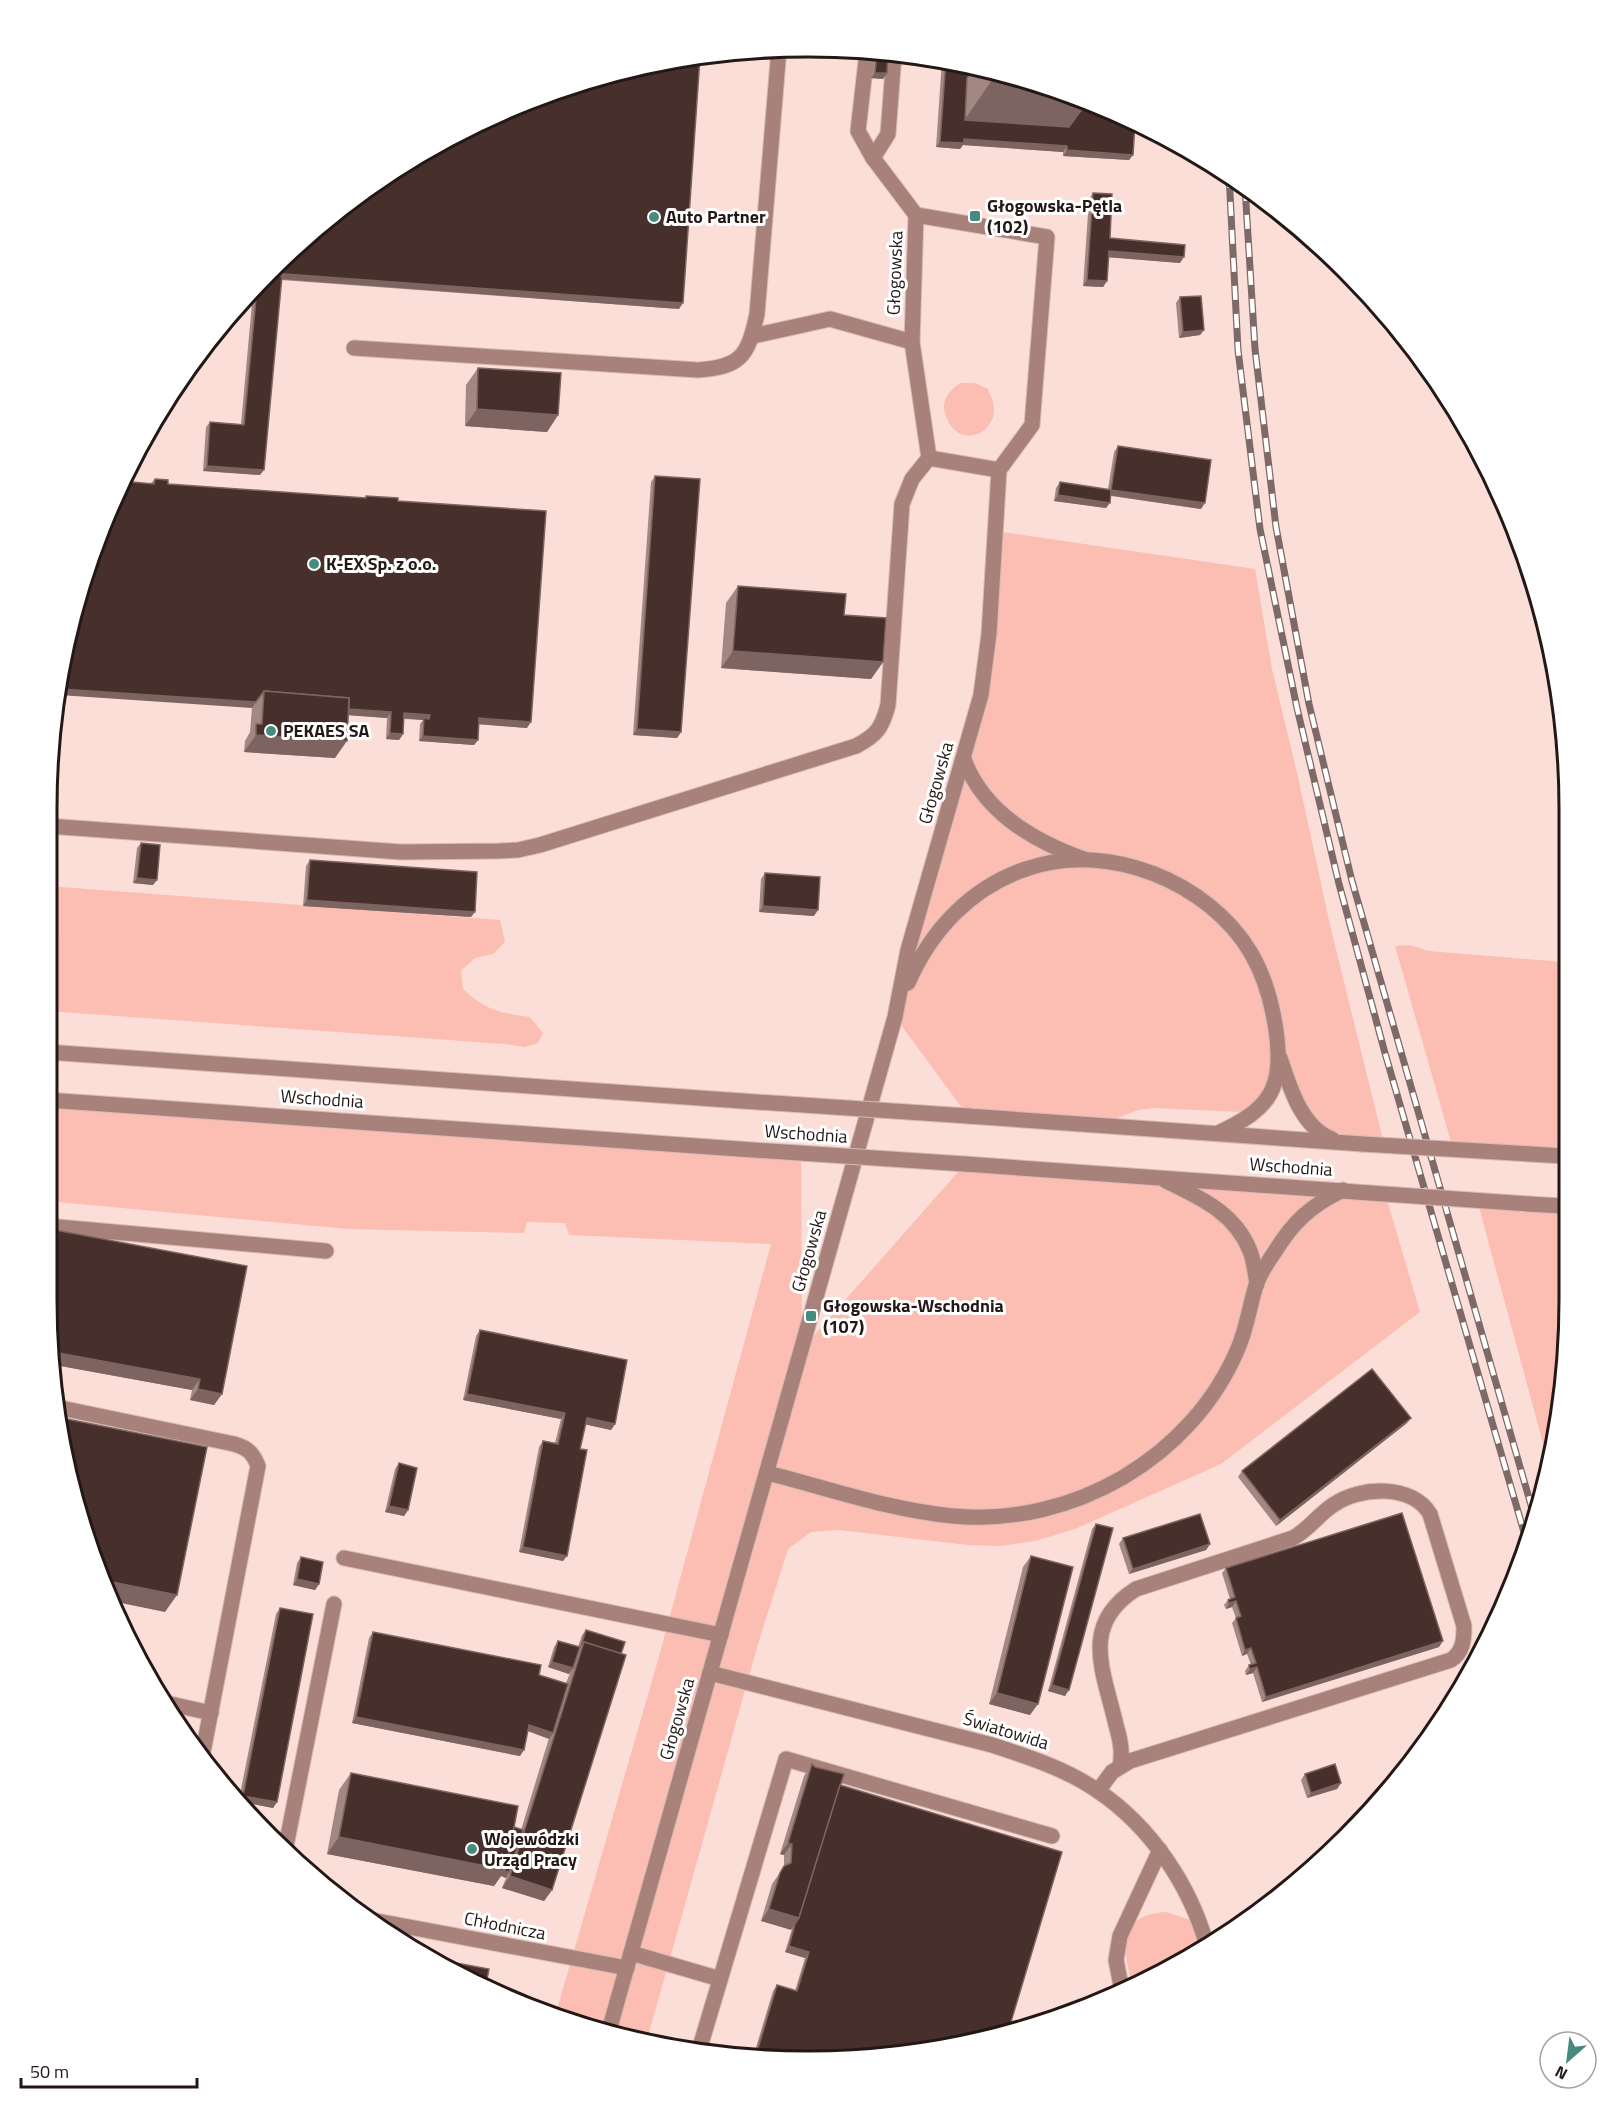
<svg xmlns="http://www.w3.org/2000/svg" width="1616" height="2108" viewBox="0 0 1616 2108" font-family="'Titillium Web',sans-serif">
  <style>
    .green { fill: #fcbdb2 }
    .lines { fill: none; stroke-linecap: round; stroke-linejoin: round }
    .minor-casing { stroke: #d5bab5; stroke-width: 17 }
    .minor { stroke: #a8817a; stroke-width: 15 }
    .rail-casing { stroke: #7d6a67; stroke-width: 7 }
    .rail { stroke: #fff; stroke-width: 4.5; stroke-dasharray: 14; stroke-linecap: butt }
    .minor-bridge-casing { stroke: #d5bab5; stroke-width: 17; stroke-linecap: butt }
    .minor-bridge { stroke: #a8817a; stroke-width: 15 }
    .wall { fill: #a28782 }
    .shaded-wall { fill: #7d6460 }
    .building { fill: #47302c; stroke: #7d6460; stroke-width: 1.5 }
    .poi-dot { fill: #478a7e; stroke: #fff; stroke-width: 2 }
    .labels { text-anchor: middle; stroke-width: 6; stroke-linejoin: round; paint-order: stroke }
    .poi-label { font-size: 18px; font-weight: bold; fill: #231816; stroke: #fff; text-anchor: start }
    .street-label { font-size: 18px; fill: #231816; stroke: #fff }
    .rim { fill: none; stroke: #231816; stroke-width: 3 }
  </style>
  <rect width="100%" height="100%" fill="#fcded8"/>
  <g class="green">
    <path d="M960,383H974L988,389C989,393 992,398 993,402C1001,435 955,452 945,413C941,400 950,390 960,383Z"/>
    <polygon points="996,531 1255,569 1272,669 1298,777 1330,925 1384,1144 1317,1132 1278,1054 1259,1103 1241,1112 1153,1108 1138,1110 1107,1122 968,1116 895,1017 976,715"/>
    <path d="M48,886L500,920L505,942L493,954L475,958L461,971L463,989C485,1010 500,1013 530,1017L543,1033L538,1043L524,1047L505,1044L47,1011Z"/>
    <polygon points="1410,945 1429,951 1563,962 1563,1150 1453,1149 1395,946"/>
    <polygon points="47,1100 801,1153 802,1349 965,1164 1385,1193 1420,1312 1221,1464 1075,1529 1035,1541 1000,1546 968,1545 839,1530 811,1532 788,1549 758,1644 647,2040 611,2036 556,2013 658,1660 771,1244 569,1235 565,1223 527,1222 524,1233 348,1229 47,1201"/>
    <polygon points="1477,1200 1563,1212 1563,1400 1547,1458"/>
    <path d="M1167,1912L1199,1923L1207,1946L1133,1986C1122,1950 1117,1914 1167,1912Z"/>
  </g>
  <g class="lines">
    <defs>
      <g id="minor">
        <polyline points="867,52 858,131 873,158 916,215"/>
        <polyline points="873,158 888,134 894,55"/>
        <polyline points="753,336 830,319 912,342"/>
        <path d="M354,348L698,370C741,367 748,356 757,314L779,49"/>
        <path d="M964,759C983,812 1033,841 1084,859"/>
        <path d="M48,826L401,852L498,851L518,850L540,845L856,746C877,735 882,728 888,705L902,504L912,479L929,458"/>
        <path d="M908,983C931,930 972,886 1029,868C1108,841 1209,882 1251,953C1265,977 1272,1003 1276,1030C1284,1089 1270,1109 1218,1133"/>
        <polyline points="47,1052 742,1101"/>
        <path d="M1280,1058C1290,1087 1301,1127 1332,1139"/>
        <polyline points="47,1100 739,1149"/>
        <polyline points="968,1116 1362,1144"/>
        <polyline points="1514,1153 1563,1156"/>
        <polyline points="965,1164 1370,1193"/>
        <path d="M1166,1181C1201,1198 1235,1213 1250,1251C1254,1261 1255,1273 1257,1284"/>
        <polyline points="1529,1204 1563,1206"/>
        <polyline points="47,1226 326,1251"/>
        <path d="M61,1408L234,1444C248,1448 253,1453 258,1466L203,1752"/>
        <path d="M767,1473C828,1488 889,1510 953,1516C1072,1527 1193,1458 1239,1346C1247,1326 1250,1305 1256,1285C1260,1274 1267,1263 1274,1253C1293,1222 1310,1206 1343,1190"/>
        <polyline points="344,1558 721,1635"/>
        <path d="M710,1673L992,1745C1029,1757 1066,1769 1098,1791C1151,1827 1190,1885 1207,1946"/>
        <polyline points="166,1703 211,1713"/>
        <path d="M1098,1791L1112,1772L1130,1761L1451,1660C1463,1652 1464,1640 1464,1626L1430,1514C1412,1484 1360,1486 1333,1505C1318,1515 1309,1529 1293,1538L1136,1589C1079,1625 1104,1672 1116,1725C1120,1739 1123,1752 1120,1766"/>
        <polyline points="285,1851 334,1604"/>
        <polyline points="377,1921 627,1968"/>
        <polyline points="631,1953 720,1979"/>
        <polyline points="1122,1991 1116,1960 1120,1936 1160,1850"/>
        <polyline points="608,2034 895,1017 908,950 981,695 989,634 999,470 1032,425 1047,237 916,215 912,342 929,458 999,470"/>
        <polyline points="700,2047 786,1759 1052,1836"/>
      </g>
    </defs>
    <use href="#minor" class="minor-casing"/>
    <use href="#minor" class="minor"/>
    <defs>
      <g id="rail">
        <polyline points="1229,174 1238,350 1260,529 1297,708 1339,884 1385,1053 1526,1539"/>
        <polyline points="1245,187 1255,349 1276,527 1309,704 1352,881 1533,1512"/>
      </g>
    </defs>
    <use href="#rail" class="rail-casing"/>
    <use href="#rail" class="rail"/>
    <defs>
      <g id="minor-bridge">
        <polyline points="742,1101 968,1116"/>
        <polyline points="1362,1144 1514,1153"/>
        <polyline points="739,1149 965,1164"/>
        <polyline points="1370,1193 1529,1204"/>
      </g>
    </defs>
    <use href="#minor-bridge" class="minor-bridge-casing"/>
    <use href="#minor-bridge" class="minor-bridge"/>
  </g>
  <g class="wall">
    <polygon points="875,53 888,54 887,73 883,79 871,78 873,56"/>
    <polygon points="942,60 957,61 1100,105 1133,155 1129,160 1063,156 1063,152 963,145 960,149 936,147"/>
    <polygon points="1093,193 1110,238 1180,263 1108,257 1107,281 1103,287 1083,286 1089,199"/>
    <polygon points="306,236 679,309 281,280 260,475 203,471 206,427 210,422 241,424 253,292"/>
    <polygon points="1180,297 1204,330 1200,335 1179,338 1176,303"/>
    <polygon points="478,368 558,415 547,432 465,426 466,385"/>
    <polygon points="1118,446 1201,509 1111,496 1106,508 1054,501 1056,488 1060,482 1108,489 1114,452"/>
    <polygon points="655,476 681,732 677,738 633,735 651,482"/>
    <polygon points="155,479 168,484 365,498 366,496 398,501 527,728 479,724 478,740 474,745 419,741 420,724 423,720 404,719 403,734 399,740 386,739 387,718 348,715 335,758 244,752 245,741 250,732 252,708 151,483"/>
    <polygon points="738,586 844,615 883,662 871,679 721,668 726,603"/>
    <polygon points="141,843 153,885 133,883 137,848"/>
    <polygon points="310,860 471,917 303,906 306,866"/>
    <polygon points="765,873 814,916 759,912 761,879"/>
    <polygon points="55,1230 222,1394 214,1405 190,1400 192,1390 55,1365 46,1300 47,1242"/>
    <polygon points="480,1330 615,1424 611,1430 585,1424 580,1449 563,1561 519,1552 539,1447 543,1441 555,1443 561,1419 463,1400 476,1336"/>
    <polygon points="1407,1423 1276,1526 1238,1477 1242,1471"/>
    <polygon points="399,1463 408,1510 404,1516 385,1512 395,1469"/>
    <polygon points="1096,1524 1065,1696 1048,1691 1092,1529"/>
    <polygon points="1123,1538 1210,1544 1206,1550 1129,1574 1119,1544"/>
    <polygon points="1031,1556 1030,1715 989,1704 1023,1567"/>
    <polygon points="301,1557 319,1584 315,1590 293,1585 297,1563"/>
    <polygon points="1226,1568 1439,1647 1262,1702 1253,1673 1246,1675 1245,1671 1249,1665 1251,1665 1247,1654 1242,1656 1232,1623 1236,1618 1232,1607 1226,1609 1224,1605 1228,1600 1230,1599 1222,1573"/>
    <polygon points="280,1608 277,1802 273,1808 242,1802 239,1799 276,1614"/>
    <polygon points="586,1630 552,1890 544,1901 502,1888 506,1878 501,1876 494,1886 327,1854 339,1790 351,1773 521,1830 549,1738 528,1731 520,1756 352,1723 369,1638 373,1632 539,1675 566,1683 570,1673 569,1674 548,1667 554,1647 558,1641 578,1647 582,1635"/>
    <polygon points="812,1764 840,1785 808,2061 754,2054 773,1991 777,1985 795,1991 805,1958 785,1952 792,1929 761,1921 772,1884 784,1867 784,1855 780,1854 804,1776"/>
    <polygon points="1305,1774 1341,1783 1337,1789 1307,1798 1301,1780"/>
  </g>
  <g class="shaded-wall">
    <polygon points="875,73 887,73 883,79 871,78"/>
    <polygon points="992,80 1026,82 1088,101 1065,132 961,125"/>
    <polygon points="964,139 1067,146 1063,152 963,145 960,149 936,147 940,142"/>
    <polygon points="1067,150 1133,155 1129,160 1063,156"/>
    <polygon points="1109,251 1184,257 1180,263 1105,257"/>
    <polygon points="271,273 683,303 679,309 266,278"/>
    <polygon points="1087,280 1107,281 1103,287 1083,286"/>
    <polygon points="1204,330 1200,335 1179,338 1183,332"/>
    <polygon points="477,409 558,415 547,432 465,426"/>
    <polygon points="207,466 264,470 260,475 203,471"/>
    <polygon points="1111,490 1205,503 1201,509 1108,495"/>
    <polygon points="1058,495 1110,503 1106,508 1054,501"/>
    <polygon points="733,651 883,662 871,679 721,668"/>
    <polygon points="60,689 256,702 252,708 59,695"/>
    <polygon points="263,703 391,712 387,718 263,709"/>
    <polygon points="404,713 430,715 426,720 424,718 423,720 400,718"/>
    <polygon points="479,718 531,722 527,728 475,724"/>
    <polygon points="637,729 681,732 677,738 633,735"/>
    <polygon points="390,733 403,734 399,740 386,739"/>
    <polygon points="256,735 347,741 335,758 244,752"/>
    <polygon points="423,736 478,740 474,745 419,741"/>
    <polygon points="137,878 157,880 153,885 133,883"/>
    <polygon points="307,900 475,912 471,917 303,906"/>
    <polygon points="763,906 818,910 814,916 759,912"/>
    <polygon points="53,1352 200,1379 192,1390 55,1365"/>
    <polygon points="198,1389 222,1394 214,1405 190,1400"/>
    <polygon points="467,1394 565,1413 561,1419 463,1400"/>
    <polygon points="587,1418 615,1424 611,1430 583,1424"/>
    <polygon points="1411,1418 1407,1423 1276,1526 1280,1520"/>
    <polygon points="389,1506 408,1510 404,1516 385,1512"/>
    <polygon points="1210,1544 1206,1550 1129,1574 1133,1569"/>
    <polygon points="523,1547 567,1556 563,1561 519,1552"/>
    <polygon points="297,1579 319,1584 315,1590 293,1585"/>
    <polygon points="107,1581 177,1595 165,1612 116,1602"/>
    <polygon points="1236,1601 1232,1607 1226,1609 1229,1603"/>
    <polygon points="1443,1641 1439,1647 1262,1702 1266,1697"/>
    <polygon points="1251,1648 1247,1654 1242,1656 1245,1650"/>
    <polygon points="552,1662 573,1668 569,1674 548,1667"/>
    <polygon points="1257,1667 1253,1673 1246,1675 1250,1669"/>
    <polygon points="1052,1685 1069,1690 1065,1696 1048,1691"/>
    <polygon points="997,1693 1038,1704 1030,1715 989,1704"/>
    <polygon points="356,1717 524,1750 520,1756 352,1723"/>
    <polygon points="529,1725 553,1733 549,1739 525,1730"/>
    <polygon points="1341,1783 1337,1789 1307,1798 1311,1793"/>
    <polygon points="243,1796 277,1802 273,1808 242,1802 240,1800"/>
    <polygon points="339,1837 506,1870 509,1872 506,1878 501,1876 494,1886 327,1854"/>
    <polygon points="788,1843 792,1844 784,1855 780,1854"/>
    <polygon points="510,1876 552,1890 544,1901 502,1888"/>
    <polygon points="769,1909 799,1918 791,1930 761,1921"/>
    <polygon points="789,1946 809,1952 805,1958 785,1952"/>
  </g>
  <g class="building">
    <polygon points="877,53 888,54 887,73 875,73"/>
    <polygon points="700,57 683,303 271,273 306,236 385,175 517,104 660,61"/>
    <polygon points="946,60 957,61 975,67 967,78 965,120 1069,127 1088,101 1100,105 1135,123 1133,155 1067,150 1067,146 964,139 964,143 940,142"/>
    <polygon points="993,72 1026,82 992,80"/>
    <polygon points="1093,193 1112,194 1110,238 1185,245 1184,257 1109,251 1107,281 1087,280"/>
    <polygon points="269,275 282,276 264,470 207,466 210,422 244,425 257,288"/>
    <polygon points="1201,296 1204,330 1183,332 1180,297"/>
    <polygon points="478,368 561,373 558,415 477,409"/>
    <polygon points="1118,446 1211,460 1205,503 1111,490"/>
    <polygon points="655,476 700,479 681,732 637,729"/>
    <polygon points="155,479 168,480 168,484 366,498 366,496 398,498 398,501 546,511 531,722 479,718 478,740 423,736 424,718 429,719 430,715 404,713 403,734 390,733 391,712 349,709 349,698 264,691 256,702 60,689 73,611 121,481 154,484"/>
    <polygon points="1060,482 1111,490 1110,503 1058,495"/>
    <polygon points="738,586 846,594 844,615 886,618 883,662 733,651"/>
    <polygon points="264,691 349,698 347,741 256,735 256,724 262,724"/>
    <polygon points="141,843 160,845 157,880 137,878"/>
    <polygon points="310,860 477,872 475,912 307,900"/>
    <polygon points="765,873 820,877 818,910 763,906"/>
    <polygon points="55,1230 247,1266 222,1394 198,1389 200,1379 53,1352 46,1300 47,1274"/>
    <polygon points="480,1330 627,1360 615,1424 587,1418 580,1449 587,1450 567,1556 523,1547 543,1441 558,1444 565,1413 467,1394"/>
    <polygon points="1372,1369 1411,1418 1280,1520 1242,1471"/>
    <polygon points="62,1418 207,1447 177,1595 107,1581 73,1497"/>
    <polygon points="399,1463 417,1468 408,1510 389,1506"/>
    <polygon points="1402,1513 1443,1641 1266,1697 1257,1667 1250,1669 1249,1665 1256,1663 1251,1648 1245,1650 1236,1618 1241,1616 1236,1601 1229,1603 1228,1600 1235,1597 1226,1568"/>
    <polygon points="1200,1514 1210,1544 1133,1569 1123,1538"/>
    <polygon points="1096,1524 1113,1528 1069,1690 1052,1685"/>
    <polygon points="1031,1556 1073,1567 1038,1704 997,1693"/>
    <polygon points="301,1557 323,1562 319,1584 297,1579"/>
    <polygon points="280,1608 313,1614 277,1802 243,1796"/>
    <polygon points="586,1630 625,1642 621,1654 584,1642 581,1646"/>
    <polygon points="373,1632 541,1665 539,1675 568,1684 553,1733 529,1725 524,1750 356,1717"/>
    <polygon points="558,1641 580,1647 573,1668 552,1662"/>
    <polygon points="584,1642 626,1655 552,1890 510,1876"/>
    <polygon points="812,1764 815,1767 844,1774 799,1918 769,1909 780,1873 784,1866 791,1863 792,1844 788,1843"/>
    <polygon points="1335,1764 1341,1783 1311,1793 1305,1774"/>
    <polygon points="351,1773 518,1806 506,1870 339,1837"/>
    <polygon points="840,1785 1062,1852 1007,2035 808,2061 756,2055 777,1985 797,1991 809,1952 789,1946 795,1924 799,1918"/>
    <polygon points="514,1827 523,1830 509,1872 505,1871"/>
    <polygon points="424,1957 489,1969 486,1984 428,1960"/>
  </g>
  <g class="poi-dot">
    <rect x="969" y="210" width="12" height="12" rx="3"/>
    <circle cx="654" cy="217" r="6"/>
    <circle cx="314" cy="564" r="6"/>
    <circle cx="271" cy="731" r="6"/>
    <rect x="805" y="1310" width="12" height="12" rx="3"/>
    <circle cx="472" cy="1849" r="6"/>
  </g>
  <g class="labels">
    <g class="poi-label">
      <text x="987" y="212">Głogowska-Pętla<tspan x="987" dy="21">(102)</tspan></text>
      <text x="666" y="223">Auto Partner</text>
      <text x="326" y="570">K-EX Sp. z o.o.</text>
      <text x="283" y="737">PEKAES SA</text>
      <text x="823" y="1312">Głogowska-Wschodnia<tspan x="823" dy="21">(107)</tspan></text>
      <text x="484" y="1845">Wojewódzki<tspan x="484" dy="21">Urząd Pracy</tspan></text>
    </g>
    <g class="street-label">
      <text transform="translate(895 273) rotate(-88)" y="6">Głogowska</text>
      <text transform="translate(936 783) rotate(-74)" y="6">Głogowska</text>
      <text transform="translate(322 1099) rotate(4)" y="6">Wschodnia</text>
      <text transform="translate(806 1134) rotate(4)" y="6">Wschodnia</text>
      <text transform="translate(1291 1167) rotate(4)" y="6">Wschodnia</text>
      <text transform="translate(809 1251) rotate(-74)" y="6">Głogowska</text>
      <text transform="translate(677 1719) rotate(-74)" y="6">Głogowska</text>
      <text transform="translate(1006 1731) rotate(17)" y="6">Światowida</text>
      <text transform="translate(505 1926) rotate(11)" y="6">Chłodnicza</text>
    </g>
  </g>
  <path d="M0 0H1616V2108H0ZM808 57H808A751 751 0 0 1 1559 808V1300A751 751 0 0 1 808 2051H808A751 751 0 0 1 57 1300V808A751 751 0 0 1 808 57Z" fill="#fff" fill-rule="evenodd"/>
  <path class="rim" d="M808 57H808A751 751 0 0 1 1559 808V1300A751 751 0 0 1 808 2051H808A751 751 0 0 1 57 1300V808A751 751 0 0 1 808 57Z"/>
  <g transform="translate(1568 2060) rotate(208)"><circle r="28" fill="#ffffff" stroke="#a7a3a2" stroke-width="1.5"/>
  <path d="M0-4.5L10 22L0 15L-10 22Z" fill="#478a7e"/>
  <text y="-9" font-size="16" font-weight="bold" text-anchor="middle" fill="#231816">N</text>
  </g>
  <path d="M21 2078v9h176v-9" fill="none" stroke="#231816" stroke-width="3"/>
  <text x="30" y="2078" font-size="18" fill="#231816" stroke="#ffffff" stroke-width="4.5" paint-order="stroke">50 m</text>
</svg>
